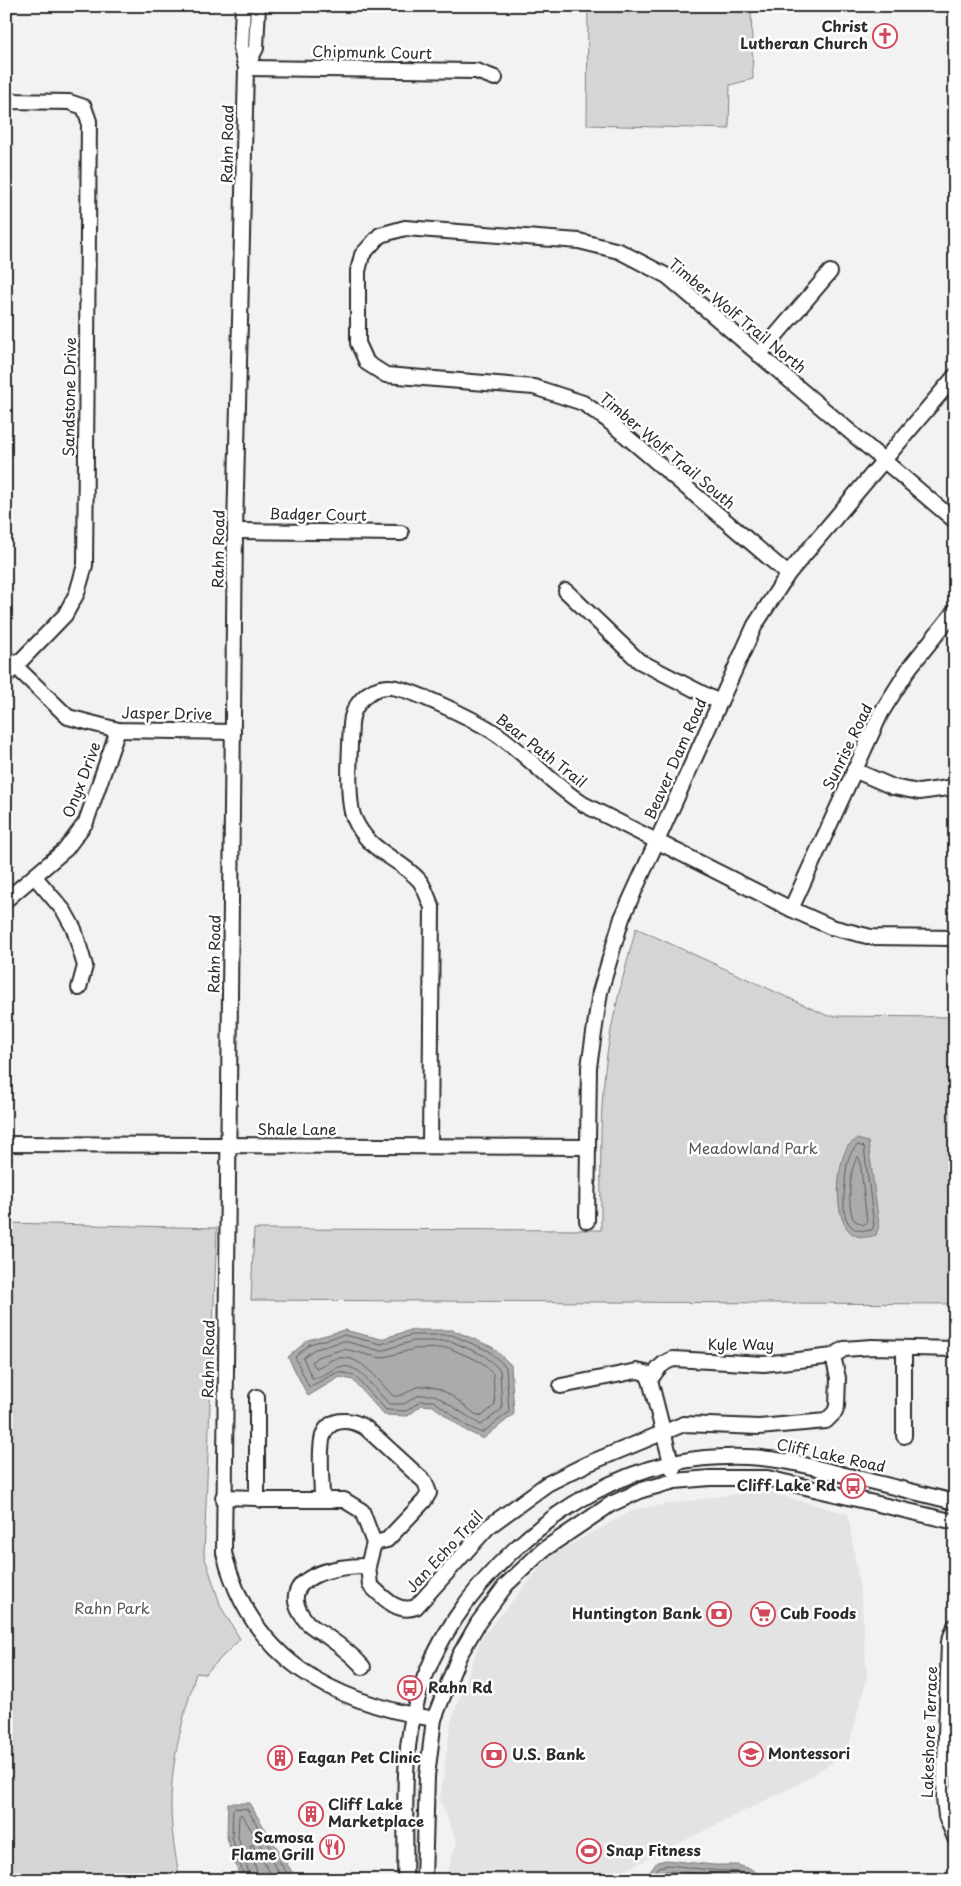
<svg xmlns="http://www.w3.org/2000/svg" width="961" height="1886" viewBox="0 0 961 1886" font-family="'Playpen Sans',sans-serif">
  <style>
    .built { fill: #e3e3e3 }
    .green { fill: #d5d5d5; stroke: #808080 }
    .water { fill: #ababab; stroke: #787878 }
    .lines { fill: none; stroke-linecap: round; stroke-linejoin: round }
    .shore { stroke: #5e5e5e; stroke-width: 1 }
    .minor-casing { stroke: #2b2b2b; stroke-width: 18 }
    .minor { stroke: #fff; stroke-width: 14 }
    .labels { text-anchor: middle; stroke-width: 5; stroke-linejoin: round; paint-order: stroke }
    .poi-label { font-size: 15px; font-weight: bold; fill: #2b2b2b; stroke: #fff; text-anchor: start }
    .street-label { font-size: 15px; fill: #2b2b2b; stroke: #fff }
    .park-label { font-size: 15px; fill: #565656; stroke: #fff }
  </style>
  <rect width="100%" height="100%" fill="#f2f2f2"/>
  <filter id="ink" filterUnits="userSpaceOnUse"><feTurbulence type="fractalNoise" baseFrequency=".02" numOctaves="2"/><feDisplacementMap in="SourceGraphic" scale="10" xChannelSelector="R" yChannelSelector="G"/><feConvolveMatrix kernelMatrix="1 2 1 2 8 2 1 2 1" color-interpolation-filters="sRGB"/></filter>
  <g filter="url(#ink)">
    <polygon class="built" points="762,1490 848,1514 862,1604 867,1678 847,1753 795,1786 615,1875 612,1880 445,1880 457,1842 440,1800 451,1722 481,1638 550,1556 635,1509"/>
    <g class="green">
      <polygon points="588,6 751,6 753,79 730,85 729,129 587,125"/>
      <path d="M636,928L828,1016L955,1017V1304L251,1300L254,1229L601,1230C601,1177 599,1123 605,1070C610,1022 624,974 636,928Z"/>
      <path d="M6,1223L217,1228L204,1555L221,1607L240,1639L205,1674L196,1673C184,1715 171,1759 171,1804C171,1829 175,1855 180,1880H6Z"/>
    </g>
    <g class="water">
      <path d="M857,1139L868,1142L879,1225L876,1235C872,1236 865,1238 861,1237C830,1233 836,1164 848,1146C850,1143 855,1141 857,1139Z"/>
      <polygon points="344,1330 381,1339 411,1330 453,1330 492,1347 511,1365 514,1414 483,1439 465,1430 433,1406 422,1405 408,1416 384,1415 353,1380 340,1377 308,1396 288,1357 308,1340"/>
      <polygon points="228,1803 249,1803 297,1880 241,1880 227,1838"/>
      <polygon points="666,1860 714,1865 737,1865 751,1869 766,1880 644,1880 657,1862"/>
    </g>
    <g class="lines">
      <g class="shore">
        <path d="M858,1145L864,1147L874,1225L872,1230C840,1236 843,1205 845,1184C846,1171 846,1153 858,1145Z"/>
        <path d="M858,1157L860,1160L867,1222L863,1225L854,1220C847,1210 849,1165 858,1157Z"/>
        <polygon points="344,1335 381,1344 412,1335 452,1335 489,1351 506,1367 509,1412 482,1433 467,1426 434,1401 421,1401 406,1411 386,1410 354,1375 338,1372 309,1387 295,1357 310,1344"/>
        <path d="M344,1341L381,1351L413,1341H451L485,1356L500,1370L502,1409L481,1425L435,1395H419L404,1404H389L361,1373C337,1356 331,1377 312,1378L303,1358L313,1350Z"/>
        <path d="M449,1348L481,1362L493,1374L495,1405L482,1416L475,1414C458,1402 441,1382 418,1387C408,1390 404,1397 393,1396C378,1381 360,1351 334,1359C328,1361 322,1366 316,1368L312,1362L317,1357L344,1349L381,1358L414,1349Z"/>
        <polyline points="245,1880 232,1837 233,1810 235,1808 247,1809 291,1880"/>
        <polyline points="251,1880 238,1837 239,1816 241,1814 284,1880"/>
        <polyline points="259,1880 250,1847 252,1844 275,1880"/>
        <path d="M650,1880L659,1867L667,1865C682,1866 696,1869 711,1870C729,1872 742,1869 757,1880"/>
        <polyline points="658,1880 663,1873 667,1871 735,1876 746,1880"/>
      </g>
      <defs>
        <g id="minor">
          <path d="M243,6L241,49L246,68L235,531L224,1553C251,1660 332,1702 434,1719"/>
          <polyline points="246,68 476,71 495,78"/>
          <polyline points="246,68 256,48 258,6"/>
          <polyline points="6,101 69,102 84,107 89,121 85,565 77,593 65,615 6,676"/>
          <polyline points="759,355 830,272"/>
          <polyline points="235,531 401,533"/>
          <polyline points="788,574 606,419 583,403 534,387 386,375 367,363 358,343 358,271 362,255 380,235 405,228 579,241 619,251 667,276 955,521"/>
          <polyline points="566,591 639,661 719,702"/>
          <polyline points="6,657 68,717 118,730 233,732"/>
          <polyline points="854,770 893,787 919,792 955,787"/>
          <polyline points="35,877 64,911 74,929 85,966 79,988"/>
          <polyline points="6,900 66,849 86,822 118,730"/>
          <polyline points="791,909 881,713 910,667 955,611"/>
          <polyline points="6,1144 587,1147"/>
          <path d="M430,1146L432,907C428,899 425,887 419,880C397,856 369,853 354,818C346,800 350,746 351,724C352,705 368,688 387,687C406,685 484,724 501,737C530,758 552,784 583,804L791,909L831,927L871,937L955,938"/>
          <polyline points="587,1221 589,1067 600,992 622,918 755,625 788,574 955,376"/>
          <polyline points="561,1386 637,1371 646,1373 650,1380"/>
          <polyline points="257,1397 257,1498"/>
          <polyline points="904,1436 904,1349"/>
          <path d="M673,1470L650,1380C657,1370 661,1363 673,1359L764,1364L833,1356L844,1349L872,1347L955,1349"/>
          <path d="M223,1497L257,1498L262,1500H344L362,1511L374,1543L368,1566L370,1585C383,1597 397,1614 416,1607L488,1527L547,1484L587,1464L684,1424L759,1427L826,1421L835,1412L837,1406L838,1378L833,1356"/>
          <path d="M322,1499C322,1480 319,1459 322,1440C326,1416 351,1418 366,1428L425,1482L429,1493L424,1501L387,1540L374,1543"/>
          <polyline points="955,1626 949,1642 944,1797 946,1816 955,1838"/>
          <path d="M363,1667C352,1654 339,1645 325,1635C319,1631 311,1627 306,1621C270,1577 338,1565 368,1566"/>
          <path d="M405,1880C407,1820 400,1755 418,1697C449,1590 562,1486 672,1463C696,1458 722,1456 747,1457C781,1458 812,1467 845,1475C882,1484 918,1493 955,1502"/>
          <polyline points="424,1880 427,1776 434,1719 459,1656 478,1623 506,1585 543,1550 583,1523 611,1504 642,1490 675,1481 710,1478 767,1478 955,1522"/>
        </g>
      </defs>
      <use href="#minor" class="minor-casing"/>
      <use href="#minor" class="minor"/>
    </g>
  </g>
  <defs>
    <symbol id="church-ring" viewBox="-11 -11 22 22"><circle r="9.5" fill="#fff" stroke="#d1495b" stroke-width="1.5"/><path d="M-1.2-6h2.4v3.5h3.3v2.4h-3.3V6h-2.4V-.1h-3.3v-2.4h3.3Z" fill="#d1495b"/></symbol>
    <symbol id="bus-ring" viewBox="-11 -11 22 22"><circle r="9.5" fill="#fff" stroke="#d1495b" stroke-width="1.5"/><path d="M-5-6H5V4H4V6H2V4H-2V6H-4V4H-5ZM-3.5-4V0h7V-4ZM-3.5 1.2v1.5H-2V1.2ZM2 1.2v1.5H3.5V1.2Z" fill="#d1495b"/></symbol>
    <symbol id="bank-ring" viewBox="-11 -11 22 22"><circle r="9.5" fill="#fff" stroke="#d1495b" stroke-width="1.5"/><path d="M-6-4H6V4H-6ZM0-2.3a2.3 2.3 0 1 0 0 4.6a2.3 2.3 0 1 0 0-4.6Z" fill="#d1495b"/></symbol>
    <symbol id="supermarket-ring" viewBox="-11 -11 22 22"><circle r="9.5" fill="#fff" stroke="#d1495b" stroke-width="1.5"/><path d="M-6-5.5h2.5l.6 2H6L4.5 2H-2.5L-4.4-4H-6ZM-1.5 3.2a1.3 1.3 0 1 0 .1 0ZM3 3.2a1.3 1.3 0 1 0 .1 0Z" fill="#d1495b"/></symbol>
    <symbol id="school-ring" viewBox="-11 -11 22 22"><circle r="9.5" fill="#fff" stroke="#d1495b" stroke-width="1.5"/><path d="M0-5L7-2L0 1L-7-2ZM-4 1L0 2.5L4 1V4Q0 6-4 4Z" fill="#d1495b"/></symbol>
    <symbol id="building-ring" viewBox="-11 -11 22 22"><circle r="9.5" fill="#fff" stroke="#d1495b" stroke-width="1.5"/><path d="M-4-6H4V6H1V3H-1V6H-4ZM-2.5-4.3h1.7v1.8h-1.7ZM.8-4.3h1.7v1.8H.8ZM-2.5-1h1.7V.8h-1.7ZM.8-1h1.7V.8H.8Z" fill="#d1495b"/></symbol>
    <symbol id="restaurant-ring" viewBox="-11 -11 22 22"><circle r="9.5" fill="#fff" stroke="#d1495b" stroke-width="1.5"/><path d="M-5-6h1v4h1v-4h1v4h1v-4h1v5L-1.5 .5V6h-2V.5L-5-1ZM5-6V6H3V1.5H1.5Q1.5-4 5-6Z" fill="#d1495b"/></symbol>
    <symbol id="stadium-ring" viewBox="-11 -11 22 22"><circle r="9.5" fill="#fff" stroke="#d1495b" stroke-width="1.5"/><path d="M0-5a6.5 5 0 1 0 0 10a6.5 5 0 1 0 0-10ZM-3.5-1.8h7v3.6h-7Z" fill="#d1495b"/></symbol>
  </defs>
  <g fill-rule="evenodd">
    <use href="#church-ring" x="871" y="22" width="28" height="28"/>
    <use href="#bus-ring" x="839" y="1472" width="28" height="28"/>
    <use href="#bank-ring" x="705" y="1600" width="28" height="28"/>
    <use href="#supermarket-ring" x="749" y="1600" width="28" height="28"/>
    <use href="#bus-ring" x="396" y="1674" width="28" height="28"/>
    <use href="#school-ring" x="737" y="1740" width="28" height="28"/>
    <use href="#bank-ring" x="480" y="1741" width="28" height="28"/>
    <use href="#building-ring" x="266" y="1744" width="28" height="28"/>
    <use href="#building-ring" x="297" y="1800" width="28" height="28"/>
    <use href="#restaurant-ring" x="318" y="1833" width="28" height="28"/>
    <use href="#stadium-ring" x="575" y="1837" width="28" height="28"/>
  </g>
  <g class="labels">
    <g class="poi-label">
      <text x="868" y="32" text-anchor="end">Christ<tspan x="868" dy="17">Lutheran Church</tspan></text>
      <text x="836" y="1491" text-anchor="end">Cliff Lake Rd</text>
      <text x="702" y="1619" text-anchor="end">Huntington Bank</text>
      <text x="780" y="1619">Cub Foods</text>
      <text x="428" y="1693">Rahn Rd</text>
      <text x="768" y="1759">Montessori</text>
      <text x="512" y="1760">U.S. Bank</text>
      <text x="298" y="1763">Eagan Pet Clinic</text>
      <text x="328" y="1810">Cliff Lake<tspan x="328" dy="17">Marketplace</tspan></text>
      <text x="314" y="1843" text-anchor="end">Samosa<tspan x="314" dy="17">Flame Grill</tspan></text>
      <text x="606" y="1856">Snap Fitness</text>
    </g>
    <g class="street-label">
      <text transform="translate(372 53) rotate(1)" y="5">Chipmunk Court</text>
      <text transform="translate(228 144) rotate(-89)" y="5">Rahn Road</text>
      <text transform="translate(737 316) rotate(39)" y="5">Timber Wolf Trail North</text>
      <text transform="translate(70 397) rotate(-89)" y="5">Sandstone Drive</text>
      <text transform="translate(667 451) rotate(40)" y="5">Timber Wolf Trail South</text>
      <text transform="translate(318 515) rotate(1)" y="5">Badger Court</text>
      <text transform="translate(219 549) rotate(-89)" y="5">Rahn Road</text>
      <text transform="translate(167 714) rotate(1)" y="5">Jasper Drive</text>
      <text transform="translate(848 747) rotate(-64)" y="5">Sunrise Road</text>
      <text transform="translate(541 751) rotate(38)" y="5">Bear Path Trail</text>
      <text transform="translate(676 759) rotate(-66)" y="5">Beaver Dam Road</text>
      <text transform="translate(82 780) rotate(-69)" y="5">Onyx Drive</text>
      <text transform="translate(215 954) rotate(-89)" y="5">Rahn Road</text>
      <text x="297" y="1135">Shale Lane</text>
      <text x="741" y="1350">Kyle Way</text>
      <text transform="translate(209 1359) rotate(-89)" y="5">Rahn Road</text>
      <text transform="translate(831 1456) rotate(12)" y="5">Cliff Lake Road</text>
      <text transform="translate(445 1552) rotate(-47)" y="5">Jan Echo Trail</text>
      <text transform="translate(930 1732) rotate(-88)" y="5">Lakeshore Terrace</text>
    </g>
    <g class="park-label">
      <text x="753" y="1154">Meadowland Park</text>
      <text x="112" y="1614">Rahn Park</text>
    </g>
  </g>
  <rect width="961" height="1886" fill="none" stroke="#fff" stroke-width="25"/>
  <rect x="12" y="12" width="936" height="1861" fill="none" stroke="#2b2b2b" stroke-width="2" filter="url(#ink)"/>
</svg>
